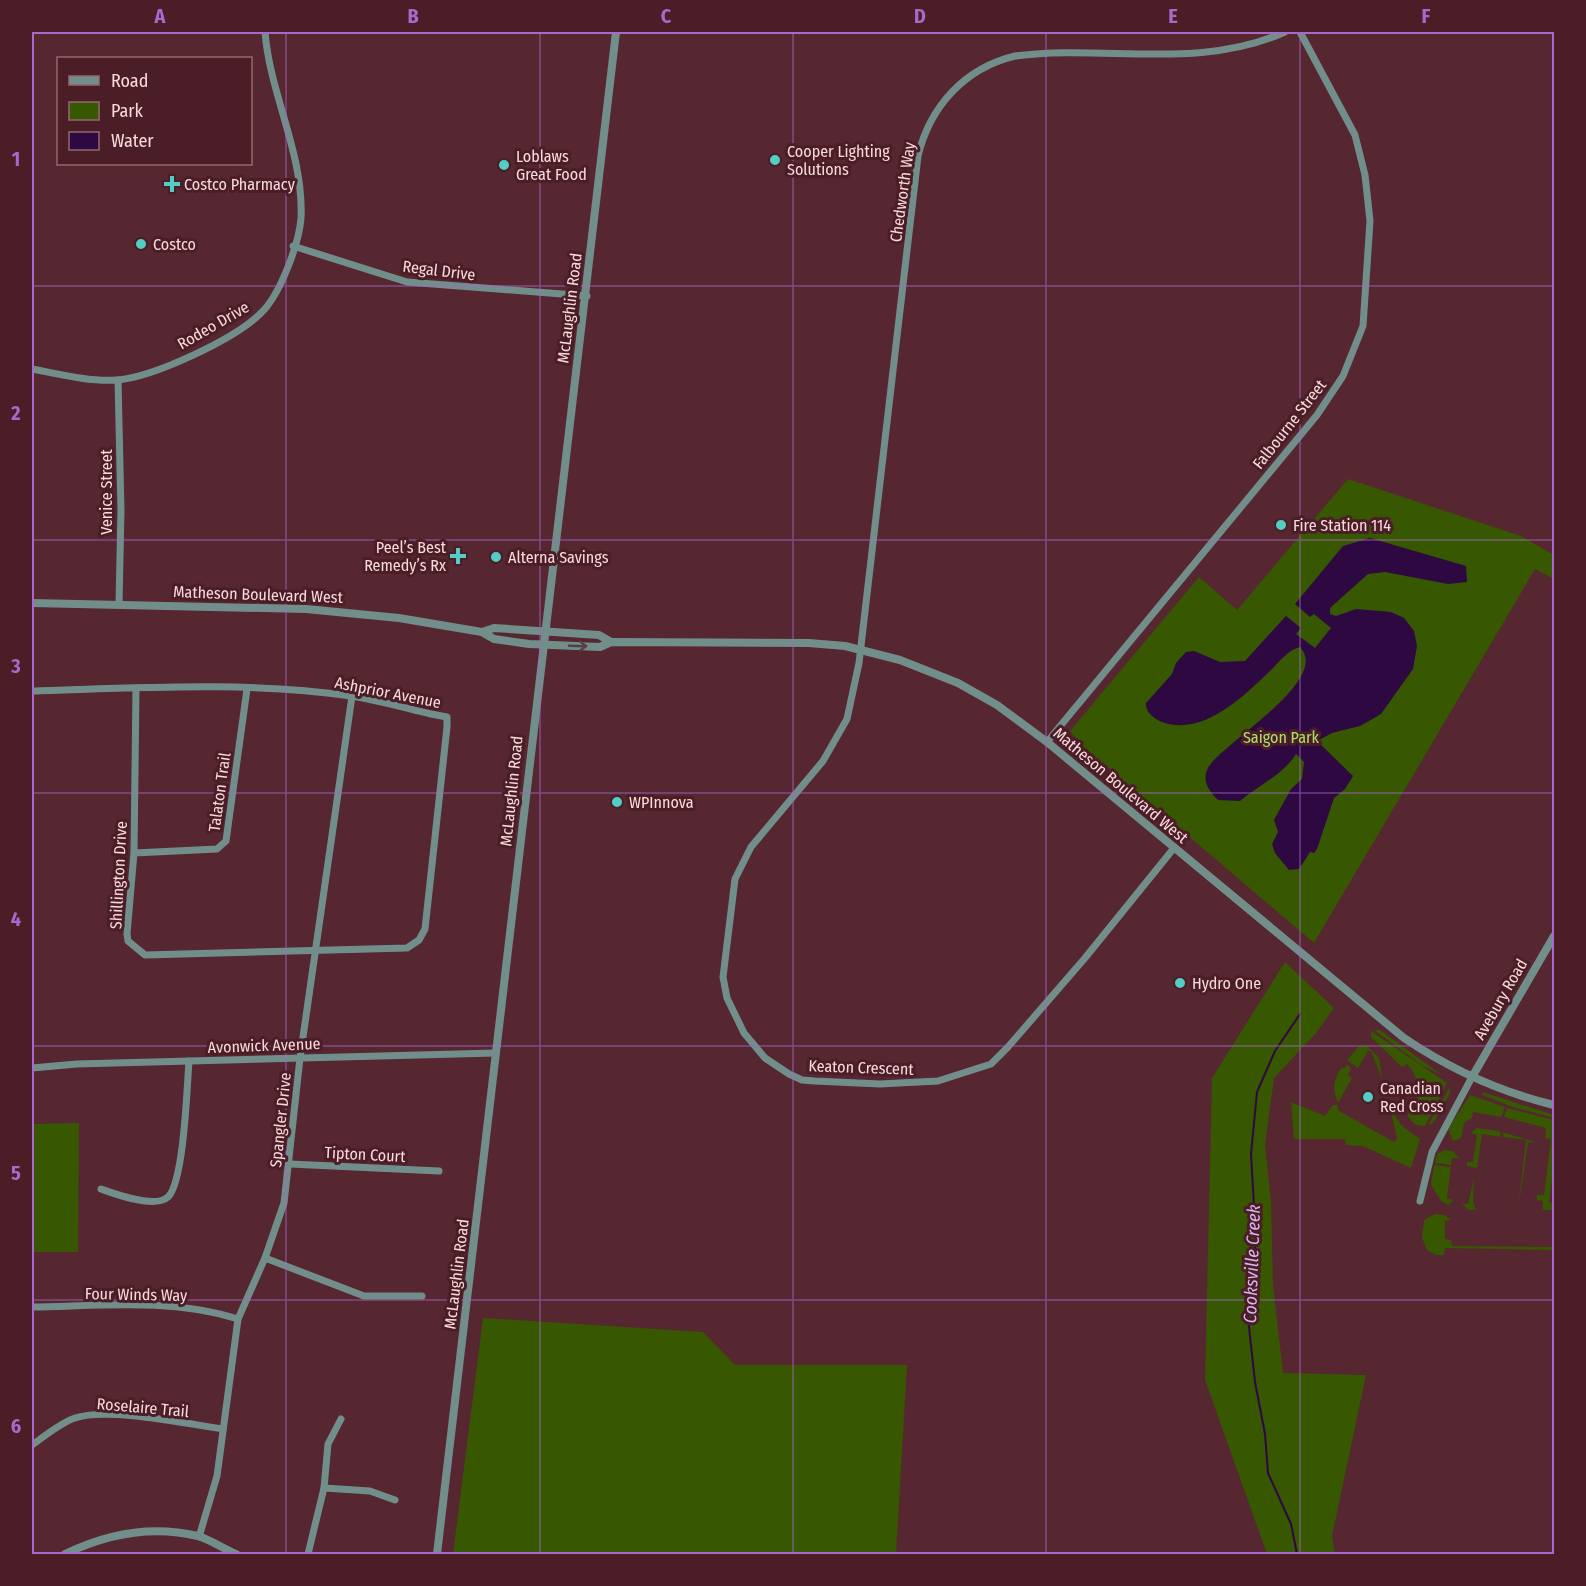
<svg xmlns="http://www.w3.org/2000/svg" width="1586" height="1586" viewBox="0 0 1586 1586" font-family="'Fira Sans Condensed',sans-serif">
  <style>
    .green { fill: #375700 }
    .water { fill: #2d0841 }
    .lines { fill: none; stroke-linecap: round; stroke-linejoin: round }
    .stream { stroke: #2d0841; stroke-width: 2 }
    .minor { stroke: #728e8b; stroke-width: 7 }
    .tertiary { stroke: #728e8b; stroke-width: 8 }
    .oneway { stroke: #573f44 }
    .grid { fill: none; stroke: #a769ca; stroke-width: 1.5; stroke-opacity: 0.55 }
    .poi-dot { fill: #54cdc6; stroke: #4b1d26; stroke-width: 2 }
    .labels { text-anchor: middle; stroke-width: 6; stroke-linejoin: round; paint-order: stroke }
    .poi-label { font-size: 16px; fill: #f9dadd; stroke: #4b1d26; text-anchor: start }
    .street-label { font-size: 16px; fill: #f9dadd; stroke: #4b1d26 }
    .park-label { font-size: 16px; fill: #abe16c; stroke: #4b1d26 }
    .water-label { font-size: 18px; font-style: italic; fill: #d8b5f4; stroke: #4b1d26 }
    .neatline { fill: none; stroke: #a769ca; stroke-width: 2 }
    .grid-label { font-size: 20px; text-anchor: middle; font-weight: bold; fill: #a769ca }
  </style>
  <rect width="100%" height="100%" fill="#562730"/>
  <g class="green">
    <polygon points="1348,479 1521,536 1554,555 1554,579 1535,569 1314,943 1084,747 1070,731 1199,577 1237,610"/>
    <polygon points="1285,962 1334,1008 1316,1033 1274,1078 1265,1145 1271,1202 1273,1285 1283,1373 1366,1375 1332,1536 1335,1554 1267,1554 1205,1380 1212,1078"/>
    <polygon points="1374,1030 1380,1030 1442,1075 1423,1066"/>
    <path d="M1371,1031L1447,1083L1425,1126L1416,1125L1408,1117V1108L1415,1110C1421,1093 1420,1078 1407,1064L1402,1067L1371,1037Z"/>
    <polygon points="1366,1045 1379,1058 1382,1079 1371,1051 1368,1051 1358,1068 1347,1060 1359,1046"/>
    <path d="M1347,1065L1351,1068L1348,1075L1352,1078L1338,1103C1333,1089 1332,1081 1342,1067L1344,1069Z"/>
    <polygon points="1450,1087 1450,1093 1433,1123 1428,1125"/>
    <polygon points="1483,1092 1554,1115 1554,1118 1513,1107 1482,1095"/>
    <polygon points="1470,1095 1505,1107 1501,1117 1473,1112 1472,1118 1464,1123 1461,1138 1453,1141 1448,1129"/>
    <polygon points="1291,1102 1325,1116 1333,1105 1337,1105 1339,1111 1394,1142 1397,1139 1390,1108 1402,1126 1420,1139 1411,1168 1363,1146 1346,1145 1345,1139 1294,1139"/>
    <polygon points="1507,1108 1554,1120 1554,1163 1549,1203 1554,1202 1554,1210 1543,1210 1543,1201 1537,1200 1537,1195 1544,1195 1551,1139 1545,1138 1546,1128 1504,1117"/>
    <polygon points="79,1123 78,1252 32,1252 32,1124"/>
    <polygon points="1476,1128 1500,1131 1501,1137 1482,1134 1477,1168 1467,1166 1467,1162 1473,1162 1477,1135 1471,1133"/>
    <polygon points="1502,1132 1535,1142 1528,1143 1518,1210 1526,1140 1504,1137"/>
    <polygon points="1444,1150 1453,1151 1459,1158 1452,1158 1451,1165 1435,1163 1437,1154"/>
    <polygon points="1434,1165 1451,1167 1447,1198 1453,1200 1449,1205 1441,1201 1431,1185"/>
    <polygon points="1474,1178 1473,1203 1476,1210 1469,1210 1462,1204 1468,1204"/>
    <polygon points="1435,1214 1445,1215 1451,1220 1445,1221 1445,1239 1451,1240 1452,1246 1554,1247 1554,1254 1552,1250 1445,1248 1444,1255 1436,1255 1427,1250 1422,1238 1424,1220"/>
    <polygon points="483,1318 703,1332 735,1365 907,1365 896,1554 453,1554"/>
  </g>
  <path class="water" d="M1370,538L1466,566L1467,582L1448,584L1385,572L1368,574L1330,608V614L1336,616L1356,609L1391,612L1404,618L1414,631L1417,646L1413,669L1381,714L1360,726L1332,733L1317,741L1353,776L1345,789L1334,798L1317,849L1314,853L1310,852L1299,869L1289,870L1275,853L1272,844L1278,832L1274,820L1291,789L1302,779L1304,762L1296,754C1283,775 1259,785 1240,801L1218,800C1210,792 1201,781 1208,768C1221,744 1332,680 1300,647C1288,650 1280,661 1272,669C1244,696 1203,737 1162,722C1154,719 1145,712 1146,703L1172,674L1176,663L1186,652L1194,651L1220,662L1245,661L1286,616L1301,628L1296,634L1315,648L1331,628L1314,614L1310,617L1295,604L1343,546Z"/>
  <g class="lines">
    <polyline class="stream" points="1297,1554 1291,1524 1268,1473 1265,1434 1255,1382 1247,1309 1256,1240 1251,1154 1257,1092 1275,1051 1300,1014"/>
    <g class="minor">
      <polyline points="293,246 407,282 587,296"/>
      <path d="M32,369C58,374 90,382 117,380C154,377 235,339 261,313C280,295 299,244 301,218C304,154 270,95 265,32"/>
      <polyline points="118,380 121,510 119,604"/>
      <path d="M32,691C137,688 246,681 351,696C378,700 405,708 431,714L447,717V727L425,929L419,940L407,948L145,955L128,941L127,934L134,853L136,688"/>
      <polyline points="1047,742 1317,415 1343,376 1363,326 1370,221 1365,175 1355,135 1300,32"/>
      <path d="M1174,848L1085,958L1008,1047L991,1064L938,1081L880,1084L815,1081L802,1080L789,1074L765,1058L744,1033L727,998L723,977L735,879L751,847L823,761L847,719L859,663L918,156C930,106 965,68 1015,56C1105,44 1199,71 1285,32"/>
      <polyline points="134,853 217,849 226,841 247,689"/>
      <polyline points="32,1068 77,1064 496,1053"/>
      <polyline points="290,1164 439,1171"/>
      <path d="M101,1189C115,1194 155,1209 168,1197C184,1182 187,1086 189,1061"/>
      <polyline points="1420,1201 1432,1152 1472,1077"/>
      <polyline points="265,1258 364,1296 422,1296"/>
      <path d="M32,1307C100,1306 172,1298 238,1319"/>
      <path d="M32,1445C45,1436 60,1423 75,1418C107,1407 188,1424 223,1429"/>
      <polyline points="324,1488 370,1491 395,1500"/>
      <polyline points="199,1537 217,1476 238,1319 265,1258 284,1203 300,1058 352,696"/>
      <polyline points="308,1554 324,1488 328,1444 341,1419"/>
    </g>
    <g class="tertiary">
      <path d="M32,603L306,609L399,618L482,632L494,639L529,644L600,647L611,642L809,643L845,646L900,660L958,683L997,705L1047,742L1404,1038C1450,1069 1500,1092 1554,1105"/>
      <polyline points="482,632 494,628 599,635 611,642"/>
      <polyline points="1472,1077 1554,936"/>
      <path d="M65,1554C106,1534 152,1525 198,1536C211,1540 224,1549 236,1554"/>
      <polyline points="437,1554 616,32"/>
    </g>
  </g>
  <defs><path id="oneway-shaft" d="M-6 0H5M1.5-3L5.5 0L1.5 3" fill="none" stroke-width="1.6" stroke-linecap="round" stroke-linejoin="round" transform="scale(1.5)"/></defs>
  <use class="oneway" href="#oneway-shaft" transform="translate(578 646) rotate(2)"/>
  <path class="grid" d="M286,32V1554M540,32V1554M793,32V1554M1046,32V1554M1300,32V1554M32,286H1554M32,540H1554M32,793H1554M32,1046H1554M32,1300H1554"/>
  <g class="poi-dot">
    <circle cx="775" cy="160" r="6"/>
    <circle cx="504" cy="165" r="6"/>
    <path d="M169 175h6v6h6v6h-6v6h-6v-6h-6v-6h6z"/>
    <circle cx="141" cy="244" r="6"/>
    <circle cx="1281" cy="525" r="6"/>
    <path d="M455 547h6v6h6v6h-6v6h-6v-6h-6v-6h6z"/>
    <circle cx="496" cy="557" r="6"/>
    <circle cx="617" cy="802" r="6"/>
    <circle cx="1180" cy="983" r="6"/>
    <circle cx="1368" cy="1097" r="6"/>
  </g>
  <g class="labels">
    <g class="poi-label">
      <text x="787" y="157">Cooper Lighting<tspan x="787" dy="18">Solutions</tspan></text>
      <text x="516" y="162">Loblaws<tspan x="516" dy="18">Great Food</tspan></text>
      <text x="184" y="190">Costco Pharmacy</text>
      <text x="153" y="250">Costco</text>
      <text x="1293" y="531">Fire Station 114</text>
      <text x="446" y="553" text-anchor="end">Peel’s Best<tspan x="446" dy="18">Remedy’s Rx</tspan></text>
      <text x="508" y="563">Alterna Savings</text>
      <text x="629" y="808">WPInnova</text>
      <text x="1192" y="989">Hydro One</text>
      <text x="1380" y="1094">Canadian<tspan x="1380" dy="18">Red Cross</tspan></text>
    </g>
    <g class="street-label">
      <text transform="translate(902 192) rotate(-82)" y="6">Chedworth Way</text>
      <text transform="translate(439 270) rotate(7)" y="6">Regal Drive</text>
      <text transform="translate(569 308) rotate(-83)" y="6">McLaughlin Road</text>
      <text transform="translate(213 325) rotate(-30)" y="6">Rodeo Drive</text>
      <text transform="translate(1289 424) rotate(-52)" y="6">Falbourne Street</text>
      <text transform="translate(106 492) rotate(-90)" y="6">Venice Street</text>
      <text transform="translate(258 594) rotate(2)" y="6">Matheson Boulevard West</text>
      <text transform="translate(388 692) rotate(11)" y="6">Ashprior Avenue</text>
      <text transform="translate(1121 785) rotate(40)" y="6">Matheson Boulevard West</text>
      <text transform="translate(511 791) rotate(-84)" y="6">McLaughlin Road</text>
      <text transform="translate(219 792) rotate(-82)" y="6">Talaton Trail</text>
      <text transform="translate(118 875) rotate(-87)" y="6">Shillington Drive</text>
      <text transform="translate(1500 999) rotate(-60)" y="6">Avebury Road</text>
      <text transform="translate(264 1045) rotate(-2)" y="6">Avonwick Avenue</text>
      <text transform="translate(861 1067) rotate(2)" y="6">Keaton Crescent</text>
      <text transform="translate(280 1120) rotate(-84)" y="6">Spangler Drive</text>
      <text transform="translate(365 1154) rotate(3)" y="6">Tipton Court</text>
      <text transform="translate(456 1274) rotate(-83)" y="6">McLaughlin Road</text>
      <text transform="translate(136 1294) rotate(1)" y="6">Four Winds Way</text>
      <text transform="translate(143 1407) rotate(5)" y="6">Roselaire Trail</text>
    </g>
    <g class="park-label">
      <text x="1281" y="743">Saigon Park</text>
    </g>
    <g class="water-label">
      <text transform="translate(1252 1264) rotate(-88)" y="6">Cooksville Creek</text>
    </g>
  </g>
  <rect width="1586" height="1586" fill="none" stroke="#4b1d26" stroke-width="66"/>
  <rect x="57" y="57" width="195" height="108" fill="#4b1d26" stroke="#91696f" stroke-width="1.5"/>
  <rect x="69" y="76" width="30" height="9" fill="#728e8b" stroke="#91696f" stroke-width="1.5"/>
  <text x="111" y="87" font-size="18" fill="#f9dadd">Road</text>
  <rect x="69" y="102" width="30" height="18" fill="#375700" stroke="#91696f" stroke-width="1.5"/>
  <text x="111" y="117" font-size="18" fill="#f9dadd">Park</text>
  <rect x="69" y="132" width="30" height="18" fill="#2d0841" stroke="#91696f" stroke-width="1.5"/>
  <text x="111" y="147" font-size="18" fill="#f9dadd">Water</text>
  <rect x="33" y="33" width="1520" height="1520" class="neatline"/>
  <g class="grid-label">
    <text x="160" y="23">A</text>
    <text x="413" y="23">B</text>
    <text x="666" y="23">C</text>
    <text x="920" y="23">D</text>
    <text x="1173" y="23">E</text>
    <text x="1426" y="23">F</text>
    <text x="16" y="166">1</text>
    <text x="16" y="420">2</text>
    <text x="16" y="673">3</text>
    <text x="16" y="926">4</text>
    <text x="16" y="1180">5</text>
    <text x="16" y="1433">6</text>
  </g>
</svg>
